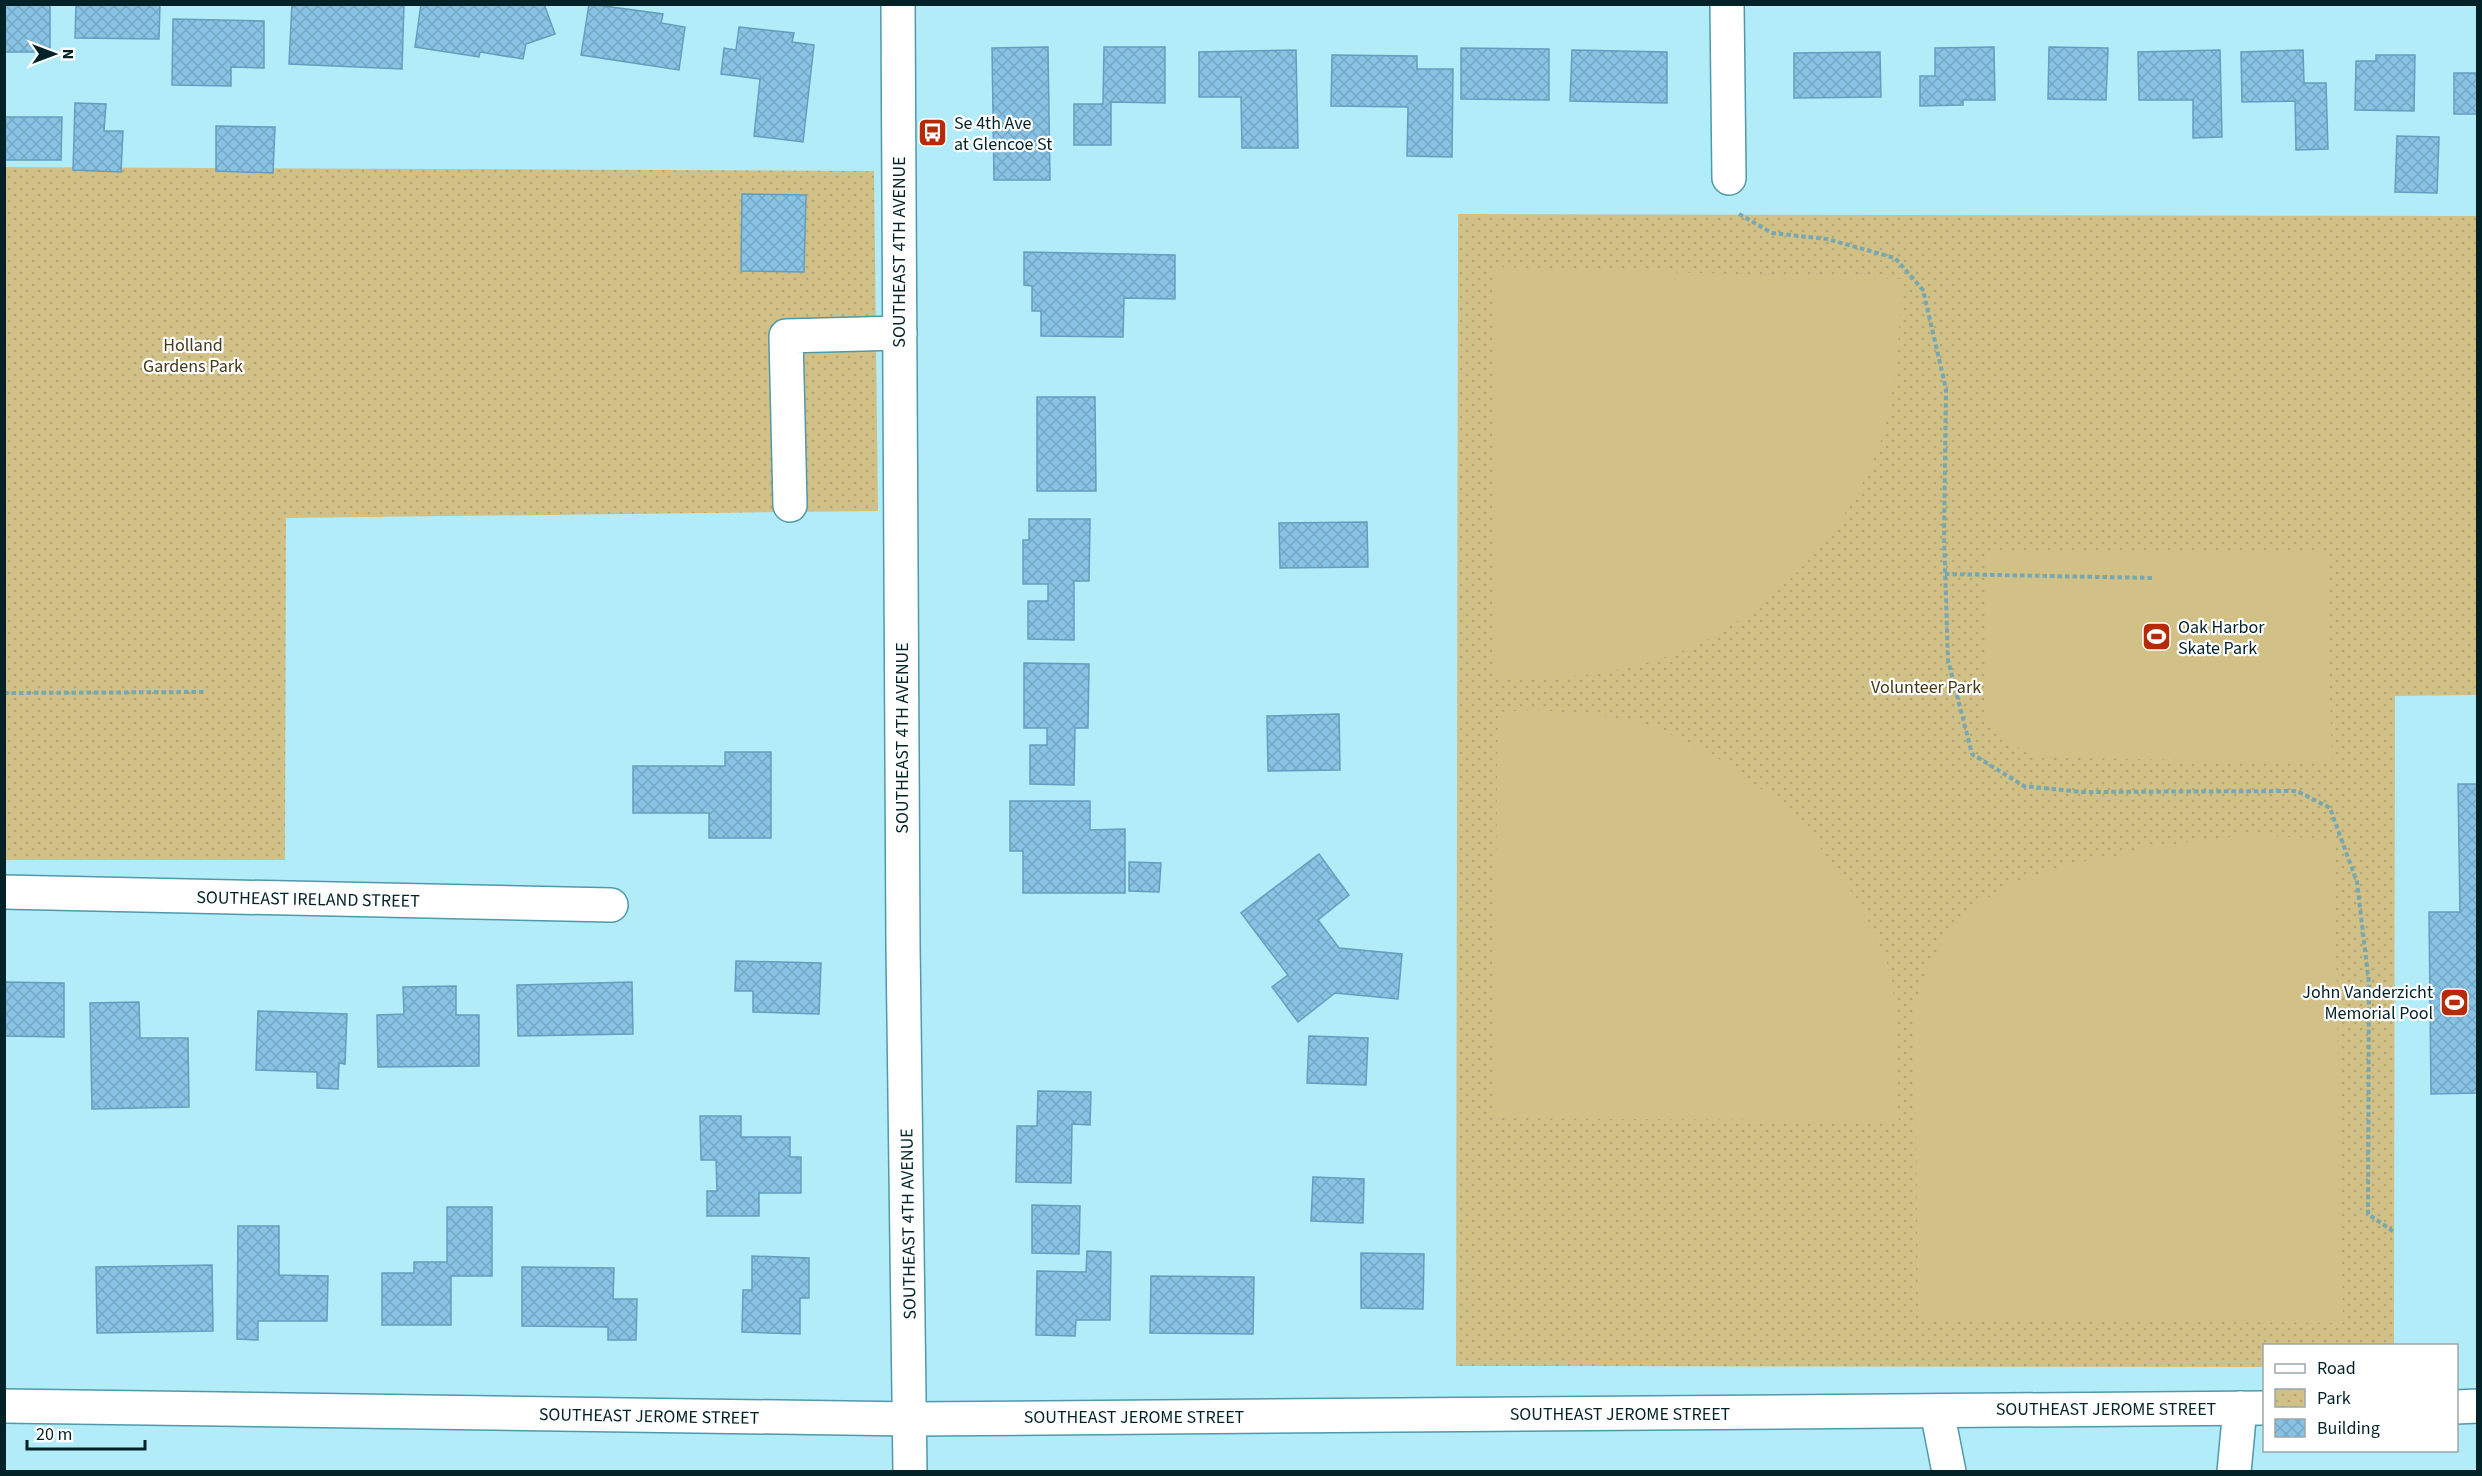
<svg xmlns="http://www.w3.org/2000/svg" width="2482" height="1476" viewBox="0 0 2482 1476" font-family="'Source Sans 3',sans-serif">
  <style>
    .park { fill: url(#park-dots) }
    .garden { fill: #d2c187 }
    .building { fill: url(#building-cross-hatch); stroke: #649ebe; stroke-width: 1.5 }
    .lines { fill: none; stroke-linecap: round; stroke-linejoin: round }
    .minor-casing { stroke: #4f99a9; stroke-width: 36 }
    .path { stroke: #76a8b2; stroke-width: 4; stroke-dasharray: 4.5 3; stroke-linecap: butt }
    .minor { stroke: #fff; stroke-width: 33 }
    .labels { text-anchor: middle; stroke-width: 4.5; stroke-linejoin: round; paint-order: stroke }
    .poi-label { font-size: 18px; fill: #022228; stroke: #fff; text-anchor: start }
    .street-label { font-size: 18px; fill: #022228; stroke: #fff }
    .park-label { font-size: 18px; fill: #433916; stroke: #fff }
  </style>
  <defs>
    <pattern id="park-dots" width="8" height="8" patternUnits="userSpaceOnUse" patternTransform="scale(1.5)"><rect width="8" height="8" fill="#d2c187"/><path d="M2 2h.1M6 6h.1" fill="none" stroke="#b3a675" stroke-width="1.8" stroke-linecap="round"/></pattern>
    <pattern id="building-cross-hatch" width="8" height="8" patternUnits="userSpaceOnUse" patternTransform="scale(1.5)"><rect width="8" height="8" fill="#88c3e4"/><path d="M0 0l8 8M0 8l8-8" fill="none" stroke="#74a7c4"/></pattern>
  </defs>
  <rect width="100%" height="100%" fill="#b2ecf9"/>
  <g class="park">
    <polygon points="5,167 874,171 878,511 286,518 285,860 5,860"/>
    <polygon points="1458,214 2477,216 2477,695 2395,696 2394,1345 2264,1346 2264,1367 1456,1366"/>
  </g>
  <g class="garden">
    <path d="M1495,267L1901,279C1900,328 1898,375 1886,423C1863,513 1790,594 1710,638C1680,655 1644,664 1611,671C1573,679 1532,676 1494,678Z"/>
    <polygon points="1987,550 2326,550 2332,763 2032,757 1984,723"/>
    <path d="M1535,710C1573,713 1615,714 1652,727C1750,763 1831,839 1873,933C1878,942 1884,952 1887,962C1902,1013 1894,1069 1899,1121L1493,1118L1498,712Z"/>
    <polygon points="2247,835 2334,839 2343,1323 1918,1320 1915,1007 1920,985 1940,945 1965,912 2012,883 2080,862 2116,856 2142,848"/>
  </g>
  <g class="building">
    <rect x="4" y="4" width="46" height="48"/>
    <polygon points="76,4 160,4 159,39 75,38"/>
    <polygon points="292,4 404,4 402,69 289,64"/>
    <polygon points="421,4 544,4 555,34 526,44 523,59 480,52 479,57 415,47"/>
    <polygon points="589,4 663,14 661,23 685,27 679,70 581,55"/>
    <polygon points="173,19 264,21 264,68 231,67 231,86 172,85"/>
    <polygon points="739,27 794,33 792,42 814,45 803,142 754,136 760,79 721,74 724,48 736,50"/>
    <polygon points="1048,47 1050,180 994,180 992,48"/>
    <polygon points="1104,47 1165,47 1165,103 1111,102 1111,145 1074,145 1074,104 1103,104"/>
    <polygon points="1994,47 1995,100 1963,100 1963,105 1920,106 1920,76 1935,76 1935,48"/>
    <polygon points="2049,47 2108,48 2106,100 2048,99"/>
    <polygon points="1461,48 1549,49 1549,100 1461,99"/>
    <polygon points="1296,50 1298,148 1242,148 1241,97 1199,97 1199,52"/>
    <polygon points="1572,50 1667,52 1667,103 1570,101"/>
    <polygon points="2220,50 2222,137 2193,138 2193,100 2139,100 2138,52"/>
    <polygon points="2303,50 2304,83 2326,83 2328,149 2296,150 2295,101 2242,102 2241,52"/>
    <polygon points="1880,52 1881,97 1794,98 1794,53"/>
    <polygon points="1332,55 1417,56 1417,69 1453,69 1452,157 1407,156 1408,107 1331,106"/>
    <polygon points="2376,55 2415,55 2414,111 2355,110 2356,61 2376,61"/>
    <rect x="2454" y="73" width="24" height="41"/>
    <polygon points="75,103 106,104 104,131 123,131 121,172 73,170"/>
    <polygon points="4,117 62,117 61,160 4,160"/>
    <polygon points="216,126 275,127 273,173 216,171"/>
    <polygon points="2397,136 2439,137 2437,193 2395,192"/>
    <polygon points="742,194 806,195 804,272 741,271"/>
    <polygon points="1024,252 1175,255 1175,299 1124,298 1123,337 1041,336 1041,311 1032,311 1032,286 1024,285"/>
    <polygon points="1037,397 1095,397 1096,491 1037,491"/>
    <polygon points="1029,519 1090,519 1089,581 1074,581 1074,640 1028,639 1028,601 1048,601 1048,584 1023,584 1023,540 1029,540"/>
    <polygon points="1367,522 1368,567 1280,568 1279,523"/>
    <polygon points="1024,663 1089,664 1088,728 1075,728 1074,785 1030,784 1030,745 1047,745 1047,728 1024,728"/>
    <polygon points="1339,714 1340,770 1268,771 1267,716"/>
    <polygon points="725,752 771,752 771,838 709,838 709,813 633,813 633,766 725,766"/>
    <polygon points="2458,784 2478,784 2478,1093 2431,1094 2429,912 2460,912"/>
    <polygon points="1010,801 1090,801 1090,830 1125,829 1125,893 1023,893 1023,851 1010,851"/>
    <polygon points="1319,854 1349,895 1318,920 1339,948 1402,954 1398,999 1335,993 1298,1022 1272,987 1288,975 1241,913"/>
    <polygon points="1129,862 1161,863 1159,892 1129,891"/>
    <polygon points="736,961 821,963 819,1014 753,1012 753,991 735,991"/>
    <polygon points="4,982 64,983 64,1037 4,1036"/>
    <polygon points="632,982 633,1034 518,1036 517,985"/>
    <polygon points="456,986 456,1015 479,1015 479,1066 378,1067 377,1015 404,1014 403,987"/>
    <polygon points="139,1002 140,1038 188,1038 189,1107 92,1109 90,1003"/>
    <polygon points="258,1011 347,1014 345,1064 339,1063 338,1089 317,1088 317,1072 256,1070"/>
    <polygon points="1309,1036 1368,1038 1366,1085 1307,1083"/>
    <polygon points="1038,1091 1091,1092 1090,1125 1072,1124 1071,1183 1016,1182 1017,1126 1037,1126"/>
    <polygon points="700,1116 741,1116 741,1137 790,1137 790,1157 801,1157 801,1193 759,1193 759,1216 707,1216 707,1191 717,1191 716,1160 701,1160"/>
    <polygon points="1313,1177 1364,1179 1363,1223 1311,1221"/>
    <polygon points="1032,1205 1080,1206 1079,1254 1032,1253"/>
    <polygon points="447,1207 492,1207 492,1276 451,1276 451,1325 382,1325 382,1273 414,1273 414,1262 447,1262"/>
    <polygon points="238,1226 279,1226 279,1275 328,1276 327,1321 258,1321 258,1340 237,1339"/>
    <polygon points="1087,1251 1111,1252 1110,1320 1076,1320 1075,1336 1036,1335 1037,1271 1086,1272"/>
    <polygon points="1361,1253 1424,1254 1423,1309 1361,1308"/>
    <polygon points="752,1256 809,1258 809,1298 800,1298 800,1334 742,1332 743,1290 752,1290"/>
    <polygon points="212,1265 213,1331 97,1333 96,1267"/>
    <polygon points="522,1267 614,1268 613,1299 637,1299 636,1340 608,1340 608,1327 522,1326"/>
    <polygon points="1151,1276 1254,1277 1253,1334 1150,1333"/>
  </g>
  <g class="lines">
    <defs>
      <g id="minor">
        <polyline points="898,4 903,945 910,1472"/>
        <polyline points="1727,4 1729,178"/>
        <polyline points="790,505 786,336 900,333"/>
        <polyline points="4,892 611,905"/>
        <polyline points="4,1406 911,1419 2264,1408"/>
        <polyline points="2456,1407 2478,1406"/>
        <polyline points="1937,1411 1949,1472"/>
        <polyline points="2234,1472 2240,1408"/>
      </g>
    </defs>
    <use href="#minor" class="minor-casing"/>
    <g class="path">
      <polyline points="1739,214 1772,233 1827,239 1895,258 1923,290 1946,389 1944,537 1948,660 1972,754 2024,786 2082,792 2297,791 2330,808 2357,882 2369,984 2368,1214 2394,1232"/>
      <polyline points="1945,574 2153,578"/>
      <polyline points="4,693 205,692"/>
    </g>
    <use href="#minor" class="minor"/>
  </g>
  <defs>
    <symbol id="bus-square" viewBox="-11 -11 22 22"><rect x="-9" y="-9" width="18" height="18" rx="4" fill="#b62a06" stroke="#fff"/><path d="M-5-6H5V4H4V6H2V4H-2V6H-4V4H-5ZM-3.5-4V0h7V-4ZM-3.5 1.2v1.5H-2V1.2ZM2 1.2v1.5H3.5V1.2Z" fill="#fff"/></symbol>
    <symbol id="stadium-square" viewBox="-11 -11 22 22"><rect x="-9" y="-9" width="18" height="18" rx="4" fill="#b62a06" stroke="#fff"/><path d="M0-5a6.5 5 0 1 0 0 10a6.5 5 0 1 0 0-10ZM-3.5-1.8h7v3.6h-7Z" fill="#fff"/></symbol>
  </defs>
  <g fill-rule="evenodd">
    <use href="#bus-square" x="916" y="116" width="33" height="33"/>
    <use href="#stadium-square" x="2140" y="620" width="33" height="33"/>
    <use href="#stadium-square" x="2438" y="986" width="33" height="33"/>
  </g>
  <g class="labels">
    <g class="poi-label">
      <text x="954" y="129">Se 4th Ave<tspan x="954" dy="21">at Glencoe St</tspan></text>
      <text x="2178" y="633">Oak Harbor<tspan x="2178" dy="21">Skate Park</tspan></text>
      <text x="2433" y="998" text-anchor="end">John Vanderzicht<tspan x="2433" dy="21">Memorial Pool</tspan></text>
    </g>
    <g class="street-label">
      <text transform="translate(899 252) rotate(-90)" y="6">SOUTHEAST 4TH AVENUE</text>
      <text transform="translate(902 738) rotate(-90)" y="6">SOUTHEAST 4TH AVENUE</text>
      <text transform="translate(308 899) rotate(1)" y="6">SOUTHEAST IRELAND STREET</text>
      <text transform="translate(908 1224) rotate(-91)" y="6">SOUTHEAST 4TH AVENUE</text>
      <text x="2106" y="1415">SOUTHEAST JEROME STREET</text>
      <text x="1620" y="1420">SOUTHEAST JEROME STREET</text>
      <text transform="translate(649 1416) rotate(1)" y="6">SOUTHEAST JEROME STREET</text>
      <text x="1134" y="1423">SOUTHEAST JEROME STREET</text>
    </g>
    <g class="park-label">
      <text x="193" y="351">Holland<tspan x="193" dy="21">Gardens Park</tspan></text>
      <text x="1926" y="693">Volunteer Park</text>
    </g>
  </g>
  <rect width="2482" height="1476" fill="none" stroke="#022228" stroke-width="12"/>
  <rect x="2263" y="1344" width="195" height="108" fill="#ffffff" stroke="#9aa7a9" stroke-width="1.5"/>
  <rect x="2275" y="1364" width="30" height="9" fill="#ffffff" stroke="#9aa7a9" stroke-width="1.5"/>
  <text x="2317" y="1374" font-size="18" fill="#022228">Road</text>
  <rect x="2275" y="1389" width="30" height="18" fill="url(#park-dots)" stroke="#9aa7a9" stroke-width="1.5"/>
  <text x="2317" y="1404" font-size="18" fill="#022228">Park</text>
  <rect x="2275" y="1419" width="30" height="18" fill="url(#building-cross-hatch)" stroke="#9aa7a9" stroke-width="1.5"/>
  <text x="2317" y="1434" font-size="18" fill="#022228">Building</text>
  <g transform="translate(54 54) rotate(90)" stroke="#ffffff" stroke-width="4.5" paint-order="stroke">
  <path d="M0-4.5L10 22L0 15L-10 22Z" fill="#022228"/>
  <text y="-9" font-size="16" font-weight="bold" text-anchor="middle" fill="#022228">N</text>
  </g>
  <path d="M27 1440v9h118v-9" fill="none" stroke="#022228" stroke-width="3"/>
  <text x="36" y="1440" font-size="18" fill="#022228" stroke="#ffffff" stroke-width="4.5" paint-order="stroke">20 m</text>
</svg>
